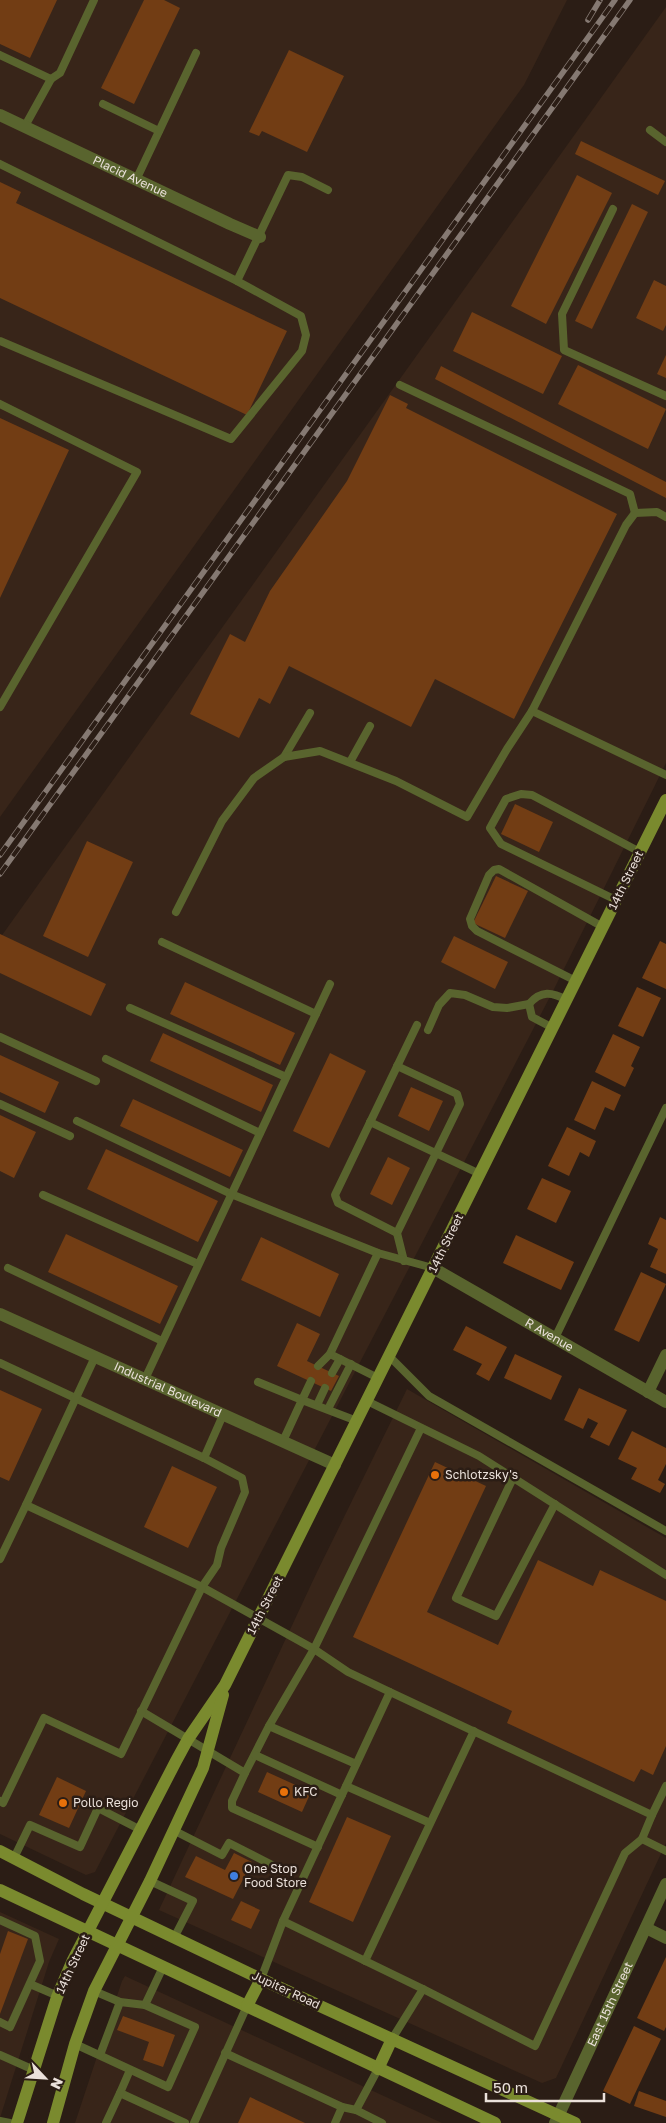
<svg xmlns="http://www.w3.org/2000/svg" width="666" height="2123" viewBox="0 0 666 2123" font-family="'Golos Text',sans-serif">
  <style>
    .built { fill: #382519 }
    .building { fill: #723d14 }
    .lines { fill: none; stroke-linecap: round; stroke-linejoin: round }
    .lane { stroke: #59642e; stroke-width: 8 }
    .street { stroke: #59642e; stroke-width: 12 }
    .secondary { stroke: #7a8a2e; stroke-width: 12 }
    .rail-casing { stroke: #857972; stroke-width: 5.5 }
    .rail { stroke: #2b1d15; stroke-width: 4; stroke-dasharray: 11; stroke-linecap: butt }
    .food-dot { fill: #e8710a; stroke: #2b1d15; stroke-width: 2 }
    .shop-dot { fill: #3f7fe0; stroke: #2b1d15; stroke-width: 2 }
    .labels { text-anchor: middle; stroke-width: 5; stroke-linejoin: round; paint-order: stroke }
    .street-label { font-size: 12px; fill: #ebe1db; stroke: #2b1d15 }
    .poi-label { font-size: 12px; fill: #ebe1db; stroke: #2b1d15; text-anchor: start }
  </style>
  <rect width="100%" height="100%" fill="#2b1d15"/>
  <g class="built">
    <polygon points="0,0 567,0 524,85 0,817"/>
    <polygon points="666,7 666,763 554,989 95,1872 86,1875 0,1834 0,938"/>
    <polygon points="407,1389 666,1538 666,1843 556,2078 542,2083 159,1910 317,1572"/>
    <polygon points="0,1912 59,1939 49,1962 0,2118"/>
    <polygon points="125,1976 442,2123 75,2123 122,1981"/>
  </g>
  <g class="building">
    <polygon points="0,0 57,0 30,58 0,44"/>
    <polygon points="144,0 164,0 180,8 134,104 101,88"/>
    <polygon points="289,50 344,76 307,152 262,131 259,136 249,132"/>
    <polygon points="581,141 665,181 658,195 575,154"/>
    <polygon points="577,175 612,193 546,324 511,306"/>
    <polygon points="0,182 21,192 16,203 287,331 247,415 0,298"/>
    <polygon points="632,204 648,212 592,329 575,321"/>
    <polygon points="654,280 666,286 666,325 663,331 636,318"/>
    <polygon points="472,312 562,356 543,394 453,351"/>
    <polygon points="666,355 666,378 657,374"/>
    <polygon points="578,365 666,409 648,449 558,404"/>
    <polygon points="441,366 666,482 666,498 435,379"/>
    <polygon points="390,395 408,404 406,408 617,514 514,719 435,679 411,727 289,666 270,704 259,698 239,738 190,714 230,634 245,642 270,591 347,481"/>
    <polygon points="0,418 69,450 0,598"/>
    <polygon points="515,804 553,822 539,852 501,834"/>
    <polygon points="87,841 133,862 88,957 43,936"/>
    <polygon points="496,876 528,891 505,938 473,923"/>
    <polygon points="0,934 106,984 91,1016 0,973"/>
    <polygon points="454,936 508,962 495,989 441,962"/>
    <polygon points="660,941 666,944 666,989 642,978"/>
    <polygon points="185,982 295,1033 280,1065 170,1014"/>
    <polygon points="637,987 661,998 643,1037 618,1026"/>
    <polygon points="163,1033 273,1085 261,1112 150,1061"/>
    <polygon points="613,1034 640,1047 631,1066 634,1068 625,1087 595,1072"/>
    <polygon points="330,1053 366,1071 329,1148 293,1131"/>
    <polygon points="0,1055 59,1082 45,1113 0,1092"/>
    <polygon points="592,1081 621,1095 614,1111 605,1107 595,1130 574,1120"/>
    <polygon points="411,1087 443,1101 429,1131 398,1116"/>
    <polygon points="133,1099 243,1150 230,1177 120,1126"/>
    <polygon points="0,1115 36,1132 14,1178 0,1171"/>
    <polygon points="567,1127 596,1141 589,1157 580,1152 569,1176 548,1166"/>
    <polygon points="106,1149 218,1201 198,1242 87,1189"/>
    <polygon points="388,1157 410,1168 392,1205 370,1194"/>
    <polygon points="542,1178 571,1191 556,1223 527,1209"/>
    <polygon points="660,1217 666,1220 666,1274 650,1267 658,1249 648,1244"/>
    <polygon points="66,1234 178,1286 160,1324 48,1272"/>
    <polygon points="516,1235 574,1262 561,1290 503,1263"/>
    <polygon points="261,1237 339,1274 320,1317 241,1280"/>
    <polygon points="641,1272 666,1284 639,1342 614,1330"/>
    <polygon points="297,1323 320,1334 307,1361 339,1376 331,1391 277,1366"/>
    <polygon points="466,1326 507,1347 489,1381 476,1374 482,1364 453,1350"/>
    <polygon points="515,1354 562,1376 551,1400 504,1378"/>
    <polygon points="579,1388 627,1410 609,1446 590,1437 598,1423 588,1418 583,1429 564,1420"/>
    <polygon points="0,1390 42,1409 9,1481 0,1477"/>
    <polygon points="632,1431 666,1448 666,1464 658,1480 665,1484 660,1493 631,1479 637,1468 618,1459"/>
    <polygon points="435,1462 486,1486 427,1612 498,1645 538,1560 593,1586 600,1570 666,1601 666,1746 653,1775 641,1769 634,1782 507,1723 512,1711 353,1637"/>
    <polygon points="172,1466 217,1487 188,1548 144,1527"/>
    <polygon points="267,1772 311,1792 302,1812 258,1792"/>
    <polygon points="57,1777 86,1791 69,1828 39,1815"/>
    <polygon points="347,1817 391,1836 353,1922 309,1902"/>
    <polygon points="234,1853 252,1862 233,1899 185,1877 196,1856 225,1870"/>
    <polygon points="241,1901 260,1910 251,1929 231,1920"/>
    <polygon points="8,1931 28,1939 0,2014 0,1954"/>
    <polygon points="666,1957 666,2027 664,2031 637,2018"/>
    <polygon points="123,2016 175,2035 163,2067 143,2060 149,2042 117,2030"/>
    <polygon points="634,2026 661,2039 630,2104 603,2091"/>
    <polygon points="639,2091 666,2101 666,2117 634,2106"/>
    <polygon points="250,2097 305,2123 238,2123"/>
  </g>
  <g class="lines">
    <g class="lane">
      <polyline points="0,55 51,79 60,73 94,0"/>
      <polyline points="103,104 159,131"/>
      <polyline points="25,126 51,79"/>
      <polyline points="650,130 666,142"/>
      <polyline points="0,164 237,281"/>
      <polyline points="136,180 196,53"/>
      <polyline points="613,209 562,314 564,350 666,396"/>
      <polyline points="0,341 231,439 302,351 306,335 301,316 237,281 288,175 302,177 328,190"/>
      <polyline points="400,385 630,494 635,513"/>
      <polyline points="0,404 137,472 0,707"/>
      <polyline points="532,711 666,775"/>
      <polyline points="284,757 310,713"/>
      <polyline points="350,762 370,726"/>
      <polyline points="616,900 501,844 490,828 506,799 521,794 532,795 640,852"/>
      <polyline points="176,912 222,821 254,778 284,757 320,751 396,781 467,817 507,749 532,711 626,525 635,513 657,512 666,517"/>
      <polyline points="162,942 316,1014"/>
      <polyline points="576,981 477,931 472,926 470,919 489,875 494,870 499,869 603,927"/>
      <path d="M529,1004C541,990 552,992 567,1000"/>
      <polyline points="130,1008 286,1077"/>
      <polyline points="428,1030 439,1005 450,993 465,995 493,1007 507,1008 529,1004 532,1017 553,1028"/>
      <polyline points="0,1037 96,1081"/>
      <polyline points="106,1059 260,1133"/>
      <polyline points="397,1066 457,1094 460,1104 397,1233 404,1261"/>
      <polyline points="0,1104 70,1136"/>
      <polyline points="77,1121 231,1194 378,1253 433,1268"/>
      <polyline points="370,1122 480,1174"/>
      <polyline points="43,1195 198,1264"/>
      <polyline points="397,1233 338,1203 335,1195 417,1025"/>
      <polyline points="378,1253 330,1354 378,1378"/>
      <polyline points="8,1268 162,1341"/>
      <polyline points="555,1338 666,1108"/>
      <polyline points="389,1356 429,1396 666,1531"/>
      <polyline points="0,1363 204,1458 242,1478 245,1492 221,1548 217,1565 202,1587 314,1649 348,1672 390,1692"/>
      <polyline points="318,1366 330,1354"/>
      <polyline points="332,1373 340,1359"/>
      <polyline points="145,1379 330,984"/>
      <polyline points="258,1382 302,1400 311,1381"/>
      <polyline points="367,1401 479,1456 666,1575"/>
      <polyline points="317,1405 325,1388"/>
      <polyline points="328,1409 351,1364"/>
      <polyline points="283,1441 302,1400 357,1421"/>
      <polyline points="204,1458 223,1415"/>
      <polyline points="513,1478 456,1598 496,1616 555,1504"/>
      <polyline points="0,1559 26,1505"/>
      <polyline points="141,1711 245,1773 269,1726 314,1649 421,1428"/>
      <polyline points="269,1726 356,1764"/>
      <polyline points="255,1755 342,1795"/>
      <polyline points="245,1773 232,1801 232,1808 318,1847"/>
      <polyline points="346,1786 430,1823"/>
      <polyline points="0,1801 3,1803 44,1718 121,1754 202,1587 26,1505 95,1357"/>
      <polyline points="652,1815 666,1786"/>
      <polyline points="173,1830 222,1855 229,1843 276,1867"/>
      <polyline points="14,1858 30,1825 80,1847 98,1808 141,1830"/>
      <polyline points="150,1881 193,1901 174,1938"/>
      <polyline points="0,1920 35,1936 40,1961 10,2027 0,2022"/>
      <polyline points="365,1961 474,1731"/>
      <polyline points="261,1979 283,1921"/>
      <polyline points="30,1984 58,1996"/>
      <polyline points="423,1989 535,2046 625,1853 642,1839"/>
      <polyline points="94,1991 120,2002 145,2005"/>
      <polyline points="392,2039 423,1989 283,1921 390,1692 652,1815 642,1839 666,1851"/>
      <polyline points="75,2044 168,2087 195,2027 145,2005 163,1967"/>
      <polyline points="225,2053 342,2107 356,2110"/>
      <polyline points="0,2055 34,2070"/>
      <polyline points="100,2055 120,2002"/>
      <polyline points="378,2069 356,2110 382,2123"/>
      <polyline points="120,2093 130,2070"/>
      <polyline points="0,2121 10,2123"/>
      <polyline points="106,2123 120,2093 185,2123"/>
      <polyline points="194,2123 247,2006"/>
      <polyline points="335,2123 342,2107"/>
    </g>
    <g class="street">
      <path id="s1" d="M0,115L230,224L260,237"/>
      <path id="s2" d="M433,1268L666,1402"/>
      <path id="s3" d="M0,1314L335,1465"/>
      <polyline points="648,1392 666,1355"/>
      <polyline points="646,1928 666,1938"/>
      <path id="s4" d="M555,2123L666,1884"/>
    </g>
    <g class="secondary">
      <polyline points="0,1851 83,1894 261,1979 575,2123"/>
      <polyline points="0,1890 495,2123"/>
      <polyline points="247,2006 261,1979"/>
      <polyline points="378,2069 392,2039"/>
      <polyline points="17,2123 57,1997 73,1960 176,1761 188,1739 225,1685 666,800"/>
      <polyline points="53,2123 75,2044 94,1991 150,1881 203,1768 223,1695"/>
    </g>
    <defs>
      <g id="rail">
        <polyline points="588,20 600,0"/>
        <polyline points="0,855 615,0"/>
        <polyline points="0,874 630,0"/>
      </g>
    </defs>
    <use href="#rail" class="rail-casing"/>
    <use href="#rail" class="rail"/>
  </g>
  <g class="food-dot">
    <circle cx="435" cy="1475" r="5"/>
    <circle cx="284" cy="1792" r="5"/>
    <circle cx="63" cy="1803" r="5"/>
  </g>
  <circle class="shop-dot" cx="234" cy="1876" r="5"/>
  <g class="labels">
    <g class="street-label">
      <text dy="4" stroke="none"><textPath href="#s1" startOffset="144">Placid Avenue</textPath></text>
      <text transform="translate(626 880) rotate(-64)" y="4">14th Street</text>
      <text transform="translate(446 1243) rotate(-64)" y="4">14th Street</text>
      <text dy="4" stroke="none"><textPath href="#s2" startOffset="134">R Avenue</textPath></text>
      <text dy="4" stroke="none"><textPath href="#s3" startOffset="184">Industrial Boulevard</textPath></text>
      <text transform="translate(265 1605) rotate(-63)" y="4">14th Street</text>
      <text transform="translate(73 1964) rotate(-65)" y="4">14th Street</text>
      <text transform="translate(286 1990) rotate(25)" y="4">Jupiter Road</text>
      <text dy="4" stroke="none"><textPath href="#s4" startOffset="131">East 15th Street</textPath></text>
    </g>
    <g class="poi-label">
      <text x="445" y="1479">Schlotzsky's</text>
      <text x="294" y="1796">KFC</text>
      <text x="73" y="1807">Pollo Regio</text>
      <text x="244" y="1873">One Stop<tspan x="244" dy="14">Food Store</tspan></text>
    </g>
  </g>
  <g transform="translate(45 2078) rotate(115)" stroke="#2b1d15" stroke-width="4" paint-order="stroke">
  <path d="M0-4L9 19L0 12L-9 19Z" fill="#ebe1db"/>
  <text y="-8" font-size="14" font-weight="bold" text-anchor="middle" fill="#ebe1db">N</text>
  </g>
  <path d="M486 2093v8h118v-8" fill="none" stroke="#ebe1db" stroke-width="2.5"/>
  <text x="493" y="2093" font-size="15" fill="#ebe1db" stroke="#2b1d15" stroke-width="4" paint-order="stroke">50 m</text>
</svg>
